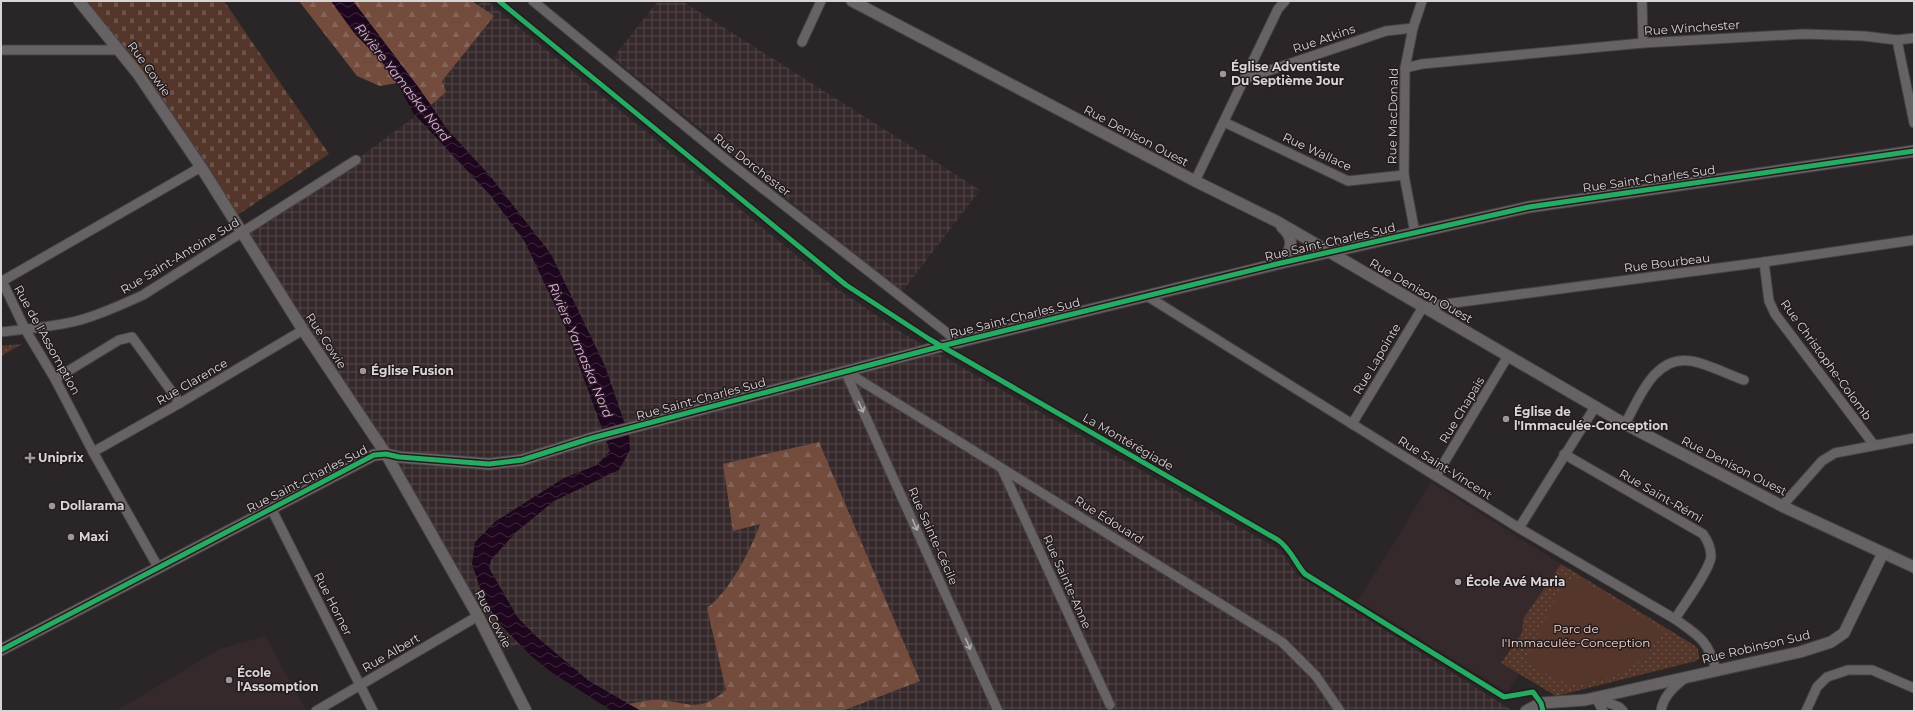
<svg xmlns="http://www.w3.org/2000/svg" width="1915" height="712" viewBox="0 0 1915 712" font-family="Montserrat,sans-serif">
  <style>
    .built { fill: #36292b }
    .industrial { fill: url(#industrial-grid) }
    .grass { fill: url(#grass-dots) }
    .forest { fill: url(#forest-firs) }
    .cemetery { fill: url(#cemetery-stones) }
    .garden { fill: #54362a }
    .water { fill: url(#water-waves) }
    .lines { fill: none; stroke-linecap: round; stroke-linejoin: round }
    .minor-casing { stroke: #464343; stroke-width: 11 }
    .tertiary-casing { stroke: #464343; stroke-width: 13 }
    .minor { stroke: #676364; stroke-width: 9 }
    .tertiary { stroke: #676364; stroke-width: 11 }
    .cycleway-casing { stroke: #231b1d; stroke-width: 8 }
    .cycleway { stroke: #26ab63; stroke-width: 5 }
    .oneway { stroke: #b1acad }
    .poi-dot { fill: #9c9798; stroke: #231b1d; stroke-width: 1.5 }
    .labels { text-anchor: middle; stroke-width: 3; stroke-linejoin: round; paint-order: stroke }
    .street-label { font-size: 12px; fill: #d9d4d5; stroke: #231b1d }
    .poi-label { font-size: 12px; font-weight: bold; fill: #d9d4d5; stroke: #231b1d; text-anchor: start }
    .park-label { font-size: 12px; fill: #f7d8cd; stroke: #231b1d }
    .water-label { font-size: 13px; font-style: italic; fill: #e4aee4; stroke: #231b1d }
  </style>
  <defs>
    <pattern id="industrial-grid" width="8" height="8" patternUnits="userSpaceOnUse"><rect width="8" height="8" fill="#36292b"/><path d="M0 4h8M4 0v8" fill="none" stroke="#524749"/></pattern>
    <pattern id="grass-dots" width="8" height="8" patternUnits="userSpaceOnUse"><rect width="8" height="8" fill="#54362a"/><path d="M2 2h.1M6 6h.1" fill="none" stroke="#6c5248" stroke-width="1.8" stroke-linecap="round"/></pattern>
    <pattern id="forest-firs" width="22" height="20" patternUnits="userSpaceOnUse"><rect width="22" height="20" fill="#734c3d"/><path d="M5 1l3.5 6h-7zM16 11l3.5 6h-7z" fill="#866558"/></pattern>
    <pattern id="cemetery-stones" width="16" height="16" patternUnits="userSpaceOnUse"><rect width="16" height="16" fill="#54362a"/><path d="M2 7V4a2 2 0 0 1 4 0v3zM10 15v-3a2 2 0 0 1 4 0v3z" fill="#6c5248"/></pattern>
    <pattern id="water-waves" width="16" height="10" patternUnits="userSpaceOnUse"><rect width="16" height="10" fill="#1d061e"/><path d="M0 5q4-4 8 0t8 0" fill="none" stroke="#3d293e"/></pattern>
  </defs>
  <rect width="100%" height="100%" fill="#2a2627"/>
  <g class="built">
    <polygon points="1431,482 1561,564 1523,619 1522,633 1501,662 1519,674 1507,692 1358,601"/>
    <polygon points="265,636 307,711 116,711 220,649"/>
  </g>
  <g class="industrial">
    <polygon points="481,1 487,1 836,288 901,332 1281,551 1297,575 1513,711 612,711 551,672 518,644 498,654 413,504 242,233 356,160 431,105 419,88"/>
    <polygon points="658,1 682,1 980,190 902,292 613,58"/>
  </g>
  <g class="grass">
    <polygon points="22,344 1,356 1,346"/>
    <polygon points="1561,564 1694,645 1698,649 1699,658 1696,661 1556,696 1501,663 1522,633 1523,619"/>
  </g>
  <g class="forest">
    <polygon points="299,1 331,1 355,34 380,59 397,83 380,86 357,76"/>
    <polygon points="353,1 472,1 494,16 442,81 446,92 431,105"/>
    <path d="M819,442L920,681L842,711H641L627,704C637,703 651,699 661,700C692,704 700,712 726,690L707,608C729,592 751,550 760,524L733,531L723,464Z"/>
  </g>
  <polygon class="cemetery" points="81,1 224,1 329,154 233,218"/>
  <path class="garden" d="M1579,578L1664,631C1645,660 1630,674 1595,681C1588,683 1579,685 1571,684C1554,680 1539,670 1525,661L1563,584Z"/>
  <polygon class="water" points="331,1 353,1 419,88 447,129 490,176 551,254 605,366 629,436 630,450 619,470 554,501 515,533 491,560 489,568 518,618 538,638 589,681 641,711 612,711 551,672 530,655 496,620 480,588 472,564 475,542 496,521 564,478 597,465 610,451 566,329 525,242 491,196 414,114 397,83 380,59 355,34"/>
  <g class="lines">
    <defs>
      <g id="minor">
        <polyline points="533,1 729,162 960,343"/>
        <polyline points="1642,1 1643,43"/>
        <polyline points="1897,40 1914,38"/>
        <polyline points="802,42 821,1"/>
        <polyline points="1,50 118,50"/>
        <polyline points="1405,68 1422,64 1643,43 1804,34 1864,36 1897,40 1914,123"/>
        <polyline points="1244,79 1386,31 1413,28"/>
        <polyline points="1224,122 1348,181 1404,175"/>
        <polyline points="1195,181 1278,9 1285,1"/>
        <polyline points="1415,233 1404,175 1405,68 1413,28 1422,1"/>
        <polyline points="1764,262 1769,301 1775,314 1874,445"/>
        <path d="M1147,296L1519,528L1675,619C1699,636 1708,640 1716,670"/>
        <path d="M1,332C27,329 55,327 80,320C102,314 123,304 143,295L356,160"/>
        <polyline points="845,371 1282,642 1316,676 1340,711"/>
        <polyline points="845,371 998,711"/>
        <polyline points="55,379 119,340 132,337 180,403"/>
        <polyline points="1352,424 1423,307 1764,262 1914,240"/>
        <path d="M1625,424C1639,399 1654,355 1691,361C1706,363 1729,375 1744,380"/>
        <polyline points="93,452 180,403 303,330"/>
        <path d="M1564,454L1703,534C1708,541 1711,549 1711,557C1709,571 1683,606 1675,619"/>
        <polyline points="1002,469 1110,705"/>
        <polyline points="1436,476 1508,356"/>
        <polyline points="1782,506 1822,461 1835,453 1914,438"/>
        <polyline points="271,508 373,711"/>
        <polyline points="1519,528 1595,407"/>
        <polyline points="158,567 93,452 55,379 25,329 3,283 4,280 201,167"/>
        <polyline points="1596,698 1619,707 1623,711"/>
        <polyline points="1596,698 1603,711"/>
        <polyline points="316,711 478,616"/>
        <path d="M1661,711C1663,696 1674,687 1685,678"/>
        <polyline points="1806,711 1817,687 1827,677 1848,670 1872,670 1914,688"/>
      </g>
      <g id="tertiary">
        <polyline points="79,1 138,74 201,167 303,330 386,454 478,616 526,711"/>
        <polyline points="852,1 1195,181 1278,222 1625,424 1782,506 1914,567"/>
        <path d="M1281,263C1291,251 1296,239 1282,227"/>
        <polyline points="1,650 374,455 386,454 399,457 489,464 522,460 592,438 942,346 1281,263 1529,207 1914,151"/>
        <polyline points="1526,711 1541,703 1585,700 1800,652 1831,642 1844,633 1883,553"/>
      </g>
    </defs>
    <use href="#minor" class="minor-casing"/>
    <use href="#tertiary" class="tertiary-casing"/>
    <use href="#minor" class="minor"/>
    <use href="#tertiary" class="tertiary"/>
    <defs>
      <g id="cycleway">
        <path d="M499,1L846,285L929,339L1278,540C1291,549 1295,563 1305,574L1504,697L1533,692L1541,703L1543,711"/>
        <polyline points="1,650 374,455 386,454 399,457 489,464 522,460 592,438 942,346 1281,263 1529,207 1914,151"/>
      </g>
    </defs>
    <use href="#cycleway" class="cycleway-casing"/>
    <use href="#cycleway" class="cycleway"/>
  </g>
  <defs><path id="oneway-shaft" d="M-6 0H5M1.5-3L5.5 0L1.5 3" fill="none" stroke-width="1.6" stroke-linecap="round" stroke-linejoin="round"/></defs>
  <g class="oneway">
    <use href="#oneway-shaft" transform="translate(861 407) rotate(66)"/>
    <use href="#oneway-shaft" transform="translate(915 525) rotate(66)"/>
    <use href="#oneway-shaft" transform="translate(968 644) rotate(66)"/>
  </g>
  <g class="poi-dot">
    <circle cx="1223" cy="74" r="4"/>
    <circle cx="363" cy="371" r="4"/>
    <circle cx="1506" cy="419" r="4"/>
    <path d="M28 452h4v4h4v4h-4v4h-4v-4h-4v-4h4z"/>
    <circle cx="52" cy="506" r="4"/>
    <circle cx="71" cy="537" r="4"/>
    <circle cx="1458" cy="582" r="4"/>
    <circle cx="229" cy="680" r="4"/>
  </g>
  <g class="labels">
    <g class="street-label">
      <text transform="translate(1692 28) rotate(-4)" y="4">Rue Winchester</text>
      <text transform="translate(1324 39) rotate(-19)" y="4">Rue Atkins</text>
      <text transform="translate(149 69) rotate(54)" y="4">Rue Cowie</text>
      <text transform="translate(1393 116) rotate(-89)" y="4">Rue MacDonald</text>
      <text transform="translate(1136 136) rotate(28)" y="4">Rue Denison Ouest</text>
      <text transform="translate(1317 152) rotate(25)" y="4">Rue Wallace</text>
      <text transform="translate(752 165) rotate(38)" y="4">Rue Dorchester</text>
      <text transform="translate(1649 179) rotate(-8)" y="4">Rue Saint-Charles Sud</text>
      <text transform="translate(1330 242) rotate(-13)" y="4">Rue Saint-Charles Sud</text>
      <text transform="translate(180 256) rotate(-31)" y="4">Rue Saint-Antoine Sud</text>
      <text transform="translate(1667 263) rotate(-7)" y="4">Rue Bourbeau</text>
      <text transform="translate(1421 291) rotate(30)" y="4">Rue Denison Ouest</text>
      <text transform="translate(1015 318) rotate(-14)" y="4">Rue Saint-Charles Sud</text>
      <text transform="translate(47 340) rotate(61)" y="4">Rue de l'Assomption</text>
      <text transform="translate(326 341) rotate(57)" y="4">Rue Cowie</text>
      <text transform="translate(1377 359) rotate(-59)" y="4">Rue Lapointe</text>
      <text transform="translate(1826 360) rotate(54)" y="4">Rue Christophe-Colomb</text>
      <text transform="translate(192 382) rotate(-30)" y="4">Rue Clarence</text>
      <text transform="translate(701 399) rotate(-15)" y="4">Rue Saint-Charles Sud</text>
      <text transform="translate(1462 410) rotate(-59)" y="4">Rue Chapais</text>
      <text transform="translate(1128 442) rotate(30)" y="4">La Montérégiade</text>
      <text transform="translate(1734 466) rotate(27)" y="4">Rue Denison Ouest</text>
      <text transform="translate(1445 468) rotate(32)" y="4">Rue Saint-Vincent</text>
      <text transform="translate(307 479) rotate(-27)" y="4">Rue Saint-Charles Sud</text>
      <text transform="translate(1661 496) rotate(30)" y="4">Rue Saint-Rémi</text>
      <text transform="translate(1109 520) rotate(32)" y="4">Rue Édouard</text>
      <text transform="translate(933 536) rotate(66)" y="4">Rue Sainte-Cécile</text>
      <text transform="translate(1067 582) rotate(66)" y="4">Rue Sainte-Anne</text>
      <text transform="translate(333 604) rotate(63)" y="4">Rue Horner</text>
      <text transform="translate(493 619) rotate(62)" y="4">Rue Cowie</text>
      <text transform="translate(1756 647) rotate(-13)" y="4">Rue Robinson Sud</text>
      <text transform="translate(391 653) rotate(-30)" y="4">Rue Albert</text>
    </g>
    <g class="poi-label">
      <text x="1231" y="71">Église Adventiste<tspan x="1231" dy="14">Du Septième Jour</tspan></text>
      <text x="371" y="375">Église Fusion</text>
      <text x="1514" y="416">Église de<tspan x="1514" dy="14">l'Immaculée-Conception</tspan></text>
      <text x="38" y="462">Uniprix</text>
      <text x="60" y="510">Dollarama</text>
      <text x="79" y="541">Maxi</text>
      <text x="1466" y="586">École Avé Maria</text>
      <text x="237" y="677">École<tspan x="237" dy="14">l'Assomption</tspan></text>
    </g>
    <g class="park-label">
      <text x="1576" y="633">Parc de<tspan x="1576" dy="14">l'Immaculée-Conception</tspan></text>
    </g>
    <g class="water-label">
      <text transform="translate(403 82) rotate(52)" y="5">Rivière Yamaska Nord</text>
      <text transform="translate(581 350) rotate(67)" y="5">Rivière Yamaska Nord</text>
    </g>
  </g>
  <rect width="1915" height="712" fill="none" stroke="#d9d4d5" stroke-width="4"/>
</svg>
